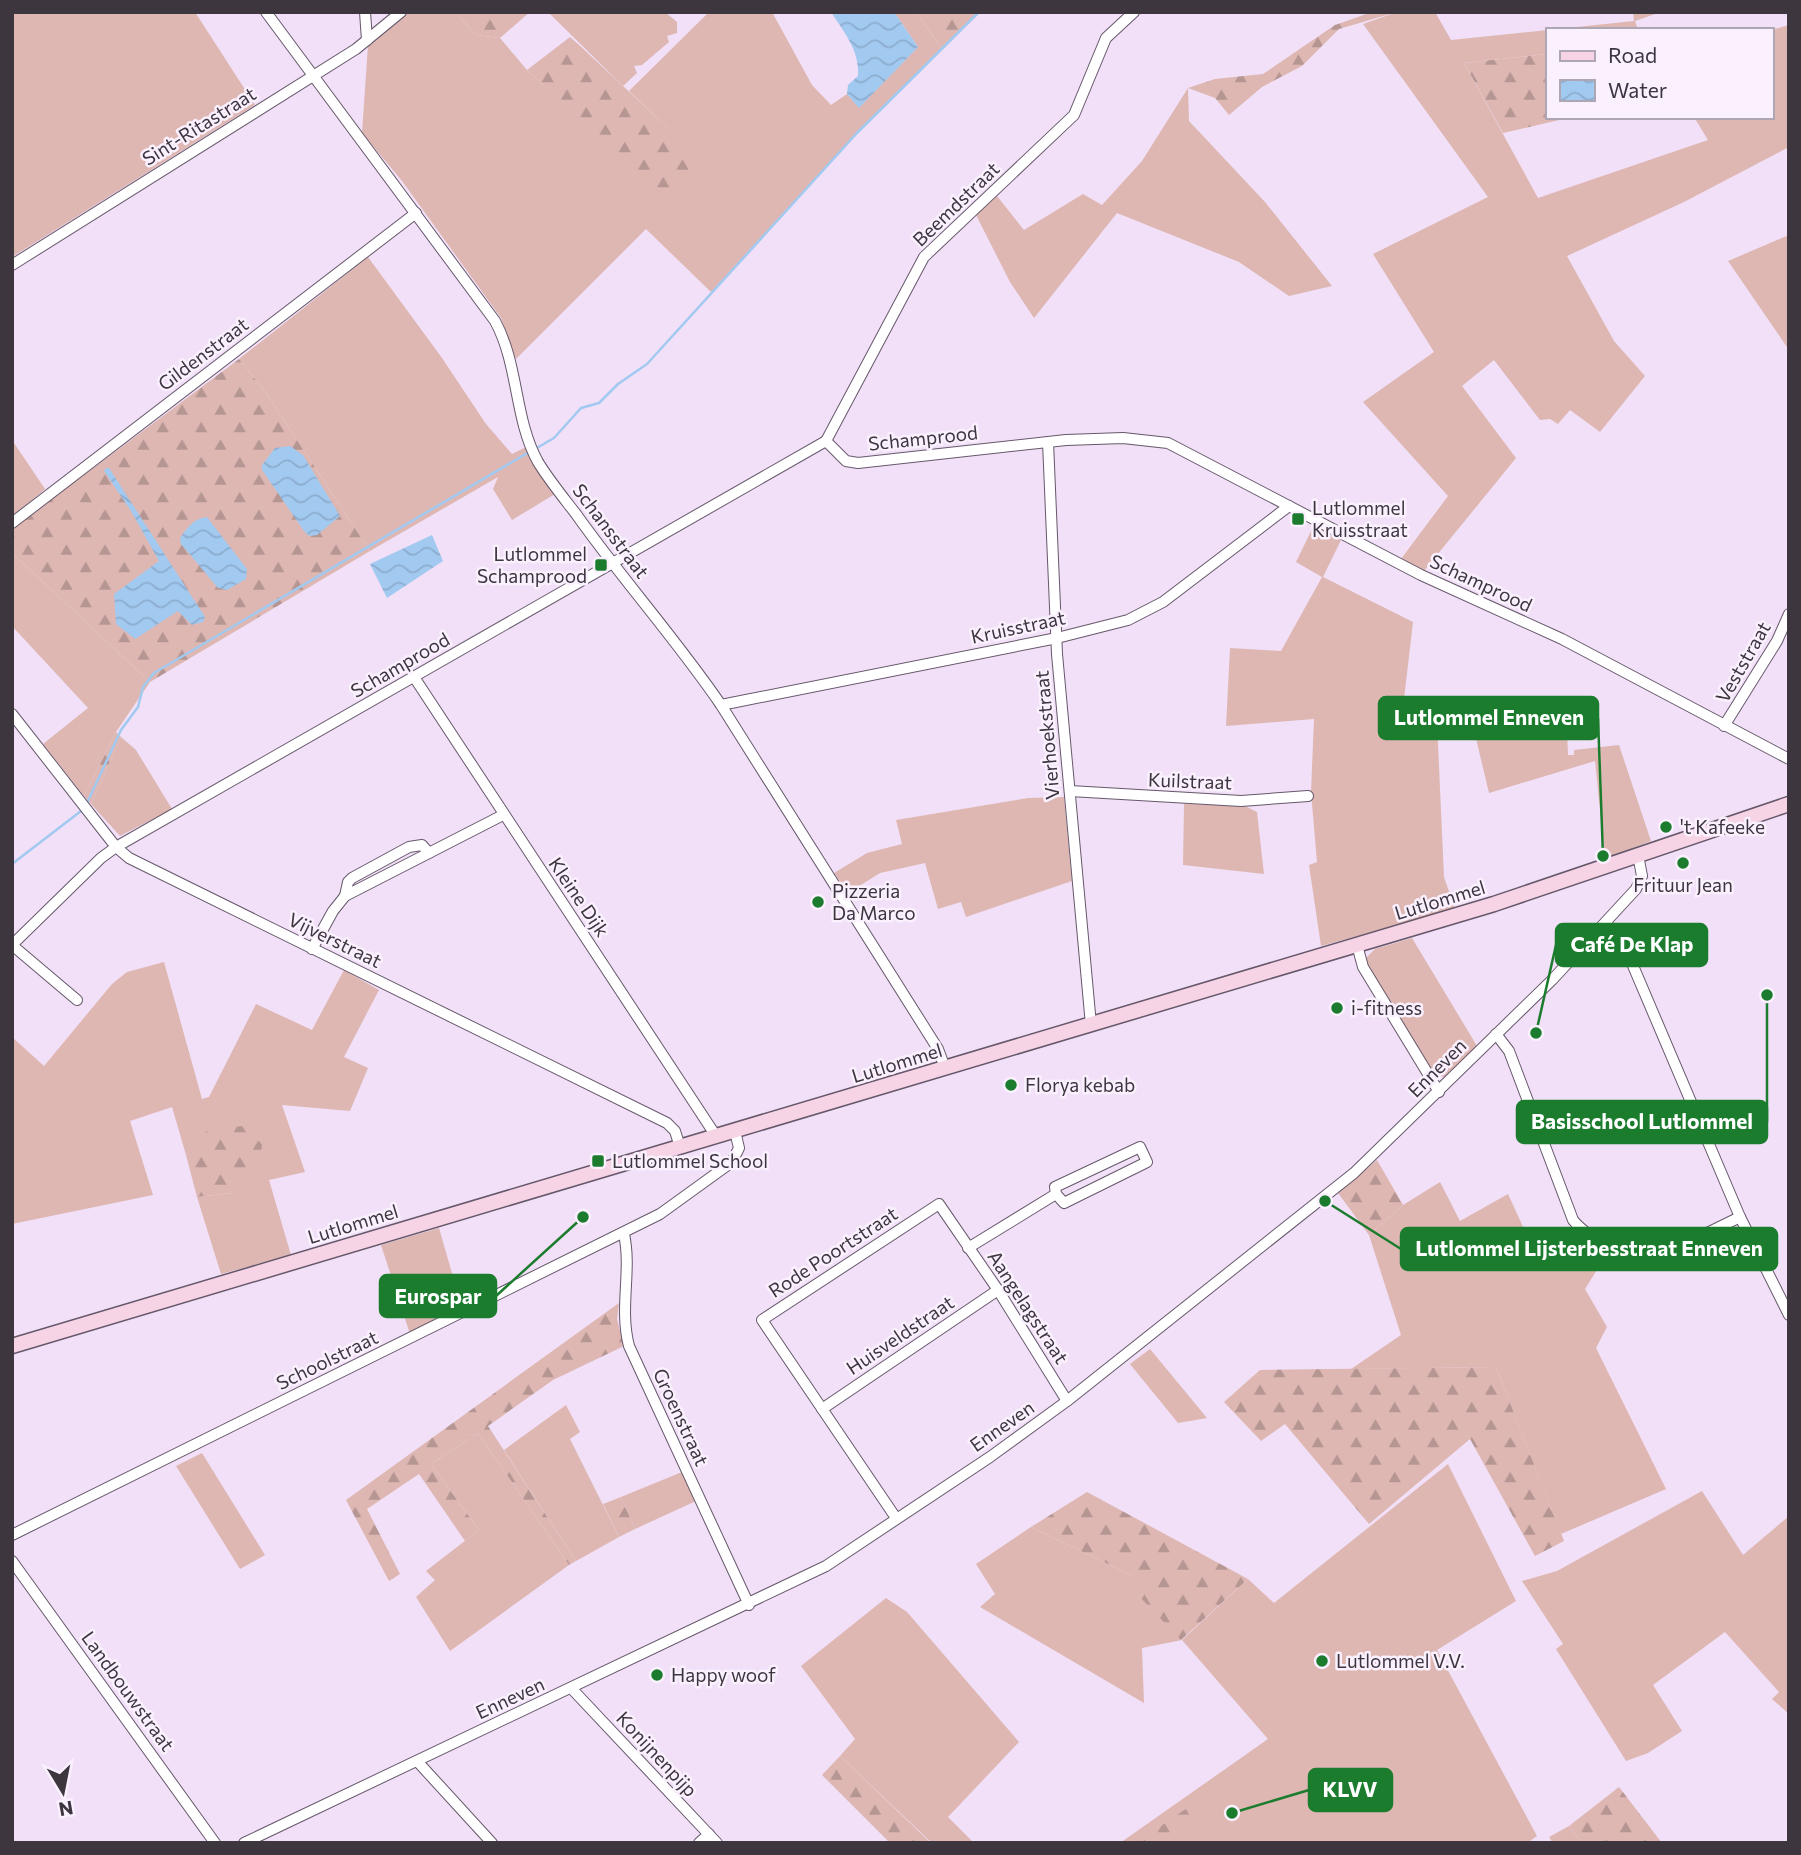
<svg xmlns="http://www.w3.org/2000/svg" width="1801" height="1855" viewBox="0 0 1801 1855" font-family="Commissioner,sans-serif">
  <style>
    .grass { fill: #deb7b3 }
    .forest { fill: url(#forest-firs) }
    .water { fill: url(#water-waves) }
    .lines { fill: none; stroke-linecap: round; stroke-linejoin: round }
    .stream { stroke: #a2c9f0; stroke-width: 2.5 }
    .minor-casing { stroke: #66586b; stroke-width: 12 }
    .secondary-casing { stroke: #66586b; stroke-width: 17 }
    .minor { stroke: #fff; stroke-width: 10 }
    .secondary { stroke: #f6d4e5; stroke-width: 14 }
    .poi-dot { fill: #1b7c2e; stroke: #faf0fe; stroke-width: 2.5 }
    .labels { text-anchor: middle; stroke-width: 5; stroke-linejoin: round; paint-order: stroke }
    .street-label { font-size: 19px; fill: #3d363f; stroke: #faf0fe }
    .poi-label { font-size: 19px; fill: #3d363f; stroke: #faf0fe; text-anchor: start }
    .leader { fill: none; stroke: #1b7c2e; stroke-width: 2.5 }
    .callout-dot { fill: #1b7c2e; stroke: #faf0fe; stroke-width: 2.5 }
    .callout { fill: #1b7c2e; stroke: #1b7c2e; stroke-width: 2.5 }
    .callout-label { font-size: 21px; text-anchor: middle; font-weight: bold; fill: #fff }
  </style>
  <defs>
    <pattern id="forest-firs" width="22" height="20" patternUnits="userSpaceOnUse" patternTransform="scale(1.75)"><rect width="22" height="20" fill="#deb7b3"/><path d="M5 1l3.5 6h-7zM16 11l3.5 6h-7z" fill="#b59693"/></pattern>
    <pattern id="water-waves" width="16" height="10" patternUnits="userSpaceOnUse" patternTransform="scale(1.75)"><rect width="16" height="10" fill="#a2c9f0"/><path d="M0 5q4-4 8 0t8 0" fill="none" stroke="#8cadcf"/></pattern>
  </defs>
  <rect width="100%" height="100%" fill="#f1e0f7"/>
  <g class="grass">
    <polygon points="12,12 195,12 255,105 12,257"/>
    <polygon points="408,12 455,12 476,35 500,38 527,70 671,199 710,168 629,91 709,12 772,12 812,85 831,105 847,94 859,107 918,47 894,12 916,12 942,49 857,133 711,292 646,229 516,359 501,318 402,181 362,133 368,45"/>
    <polygon points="548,12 665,12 677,22 677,33 667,36 669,42 642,65 634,66 637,73 623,86"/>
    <polygon points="1397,12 1435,12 1451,40 1634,21 1633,12 1661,12 1635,21 1638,30 1547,30 1547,54 1464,63 1538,198 1708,140 1694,117 1771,117 1771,30 1789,25 1789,147 1684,202 1567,256 1614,341 1645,376 1600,432 1570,410 1558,424 1550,419 1540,420 1494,360 1462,386 1516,458 1424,571 1401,559 1448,496 1363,402 1434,352 1373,254 1488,197 1363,24"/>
    <polygon points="1188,88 1189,121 1265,202 1332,286 1289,296 1239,262 1117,213 1034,318 1010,282 976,215 997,196 1024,230 1083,194 1102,205 1142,161"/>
    <polygon points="1789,235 1789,350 1728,261"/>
    <polygon points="368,257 442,358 486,424 512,454 526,447 555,494 512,520 493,489 498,477 370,551 264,390 239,359"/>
    <polygon points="12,440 45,489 12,517"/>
    <polygon points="1315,523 1342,538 1323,577 1413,622 1402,716 1529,719 1534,703 1557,708 1559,703 1576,708 1577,727 1567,729 1568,755 1574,755 1574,750 1619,745 1651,841 1605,859 1595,761 1489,793 1472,722 1437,722 1444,877 1455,909 1321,946 1309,865 1317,862 1311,792 1314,719 1226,726 1230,648 1281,651 1322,577 1296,562"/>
    <polygon points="12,553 150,682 116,732 84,796 43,744 88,708 12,626"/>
    <polygon points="121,737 136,750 172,809 120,836 91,804"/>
    <polygon points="1064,797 1072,881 966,917 961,902 938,909 925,863 880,873 848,893 834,873 867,853 902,844 896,820 1028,798"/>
    <polygon points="1184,804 1243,805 1257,812 1264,874 1183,865"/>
    <polygon points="1412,938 1477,1046 1447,1078 1434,1074 1368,965 1366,958 1375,949"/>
    <polygon points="164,962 202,1099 209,1097 256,1004 312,1030 344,970 379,990 344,1057 368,1068 350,1111 282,1105 305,1172 269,1180 291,1255 221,1274 197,1197 232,1193 262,1144 253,1137 195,1146 186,1155 172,1107 130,1121 153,1195 12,1224 12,1037 44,1066 112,984 127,972"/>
    <polygon points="1440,1182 1460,1221 1508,1194 1535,1253 1577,1240 1605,1257 1585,1289 1607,1327 1596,1348 1666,1489 1561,1534 1496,1367 1351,1369 1401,1335 1369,1235 1403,1205"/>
    <polygon points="439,1228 462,1308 410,1334 381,1245"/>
    <polygon points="1150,1349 1207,1418 1178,1423 1130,1364"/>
    <polygon points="566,1405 580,1432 570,1439 619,1537 576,1561 504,1450"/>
    <polygon points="478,1433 569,1565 450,1651 416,1597 435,1580 426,1571 479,1530 431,1464"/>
    <polygon points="202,1453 265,1555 240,1569 176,1466"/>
    <polygon points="1448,1464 1516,1601 1437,1650 1537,1836 1527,1843 1120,1843 1268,1739 1182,1640 1142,1648 1144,1703 980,1607 995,1594 976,1564 1031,1527 1135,1577 1182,1640 1248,1579 1274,1603"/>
    <polygon points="682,1472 696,1501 635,1529 621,1497"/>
    <polygon points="1702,1491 1743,1555 1789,1516 1789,1714 1772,1699 1779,1692 1725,1632 1653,1685 1682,1731 1648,1753 1626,1761 1556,1649 1563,1644 1522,1581 1557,1571"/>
    <polygon points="886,1598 907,1612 1019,1742 948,1817 974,1843 932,1843 840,1756 855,1739 801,1666"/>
    <polygon points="1569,1826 1582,1843 1553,1843 1549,1837"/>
  </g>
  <g class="forest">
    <polygon points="455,12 530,12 500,38 476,35"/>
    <polygon points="916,12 979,12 942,49"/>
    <polygon points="1372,12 1397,12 1339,29 1302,66 1262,87 1229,115 1215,98 1188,88 1215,79 1263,74 1335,25"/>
    <polygon points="570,37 578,44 711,168 671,200 527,70"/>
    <polygon points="1547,54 1547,117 1572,117 1503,133 1464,63"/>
    <polygon points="239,359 264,390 370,551 150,682 12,553 12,529"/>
    <polygon points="116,732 121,737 91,804 84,796"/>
    <polygon points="242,1126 262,1144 259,1174 232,1193 197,1197 186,1155 207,1130"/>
    <polygon points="1377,1160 1403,1205 1369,1235 1338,1193"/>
    <polygon points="619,1303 617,1319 624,1346 553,1380 488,1426 576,1561 569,1565 478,1433 431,1464 479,1530 465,1541 419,1474 367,1509 400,1574 389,1581 346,1500"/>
    <polygon points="1496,1367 1564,1541 1535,1556 1470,1439 1369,1524 1285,1424 1261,1441 1224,1402 1260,1370"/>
    <polygon points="1087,1492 1248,1579 1181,1640 1137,1594 1135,1577 1031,1527"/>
    <polygon points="621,1497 635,1529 619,1537 603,1504"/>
    <polygon points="840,1756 931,1843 890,1843 822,1775"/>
    <polygon points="1619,1787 1662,1843 1582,1843 1569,1826"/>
    <polygon points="1193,1804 1202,1818 1166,1843 1136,1843"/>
  </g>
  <g class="water">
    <path d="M831,12H894L918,47L859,108L847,94L848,85L858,76C860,51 844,32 831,12Z"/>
    <polygon points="290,446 303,455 340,516 317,535 309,536 304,531 262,470 262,465 275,448"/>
    <polygon points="106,468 109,468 205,617 203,622 192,625 178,611 135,639 116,624 114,594 159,561 131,511 104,471"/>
    <path d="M207,517L247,569L246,579L227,590L218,588L181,544L180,538C188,527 193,519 207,517Z"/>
    <polygon points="432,535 443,561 387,598 370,564"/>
  </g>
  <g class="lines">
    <g class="stream">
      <polyline points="535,449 554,438 581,408 599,403 618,384 647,364 857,133 979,12"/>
      <polyline points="87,803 121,730 138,707 143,687 154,673 529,452"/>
      <polyline points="12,864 81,811"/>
    </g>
    <defs>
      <g id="minor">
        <path d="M266,12L495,321C519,365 514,419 538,462C549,480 563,497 576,514C622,579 676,639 721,705L938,1049L945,1068"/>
        <polyline points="365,12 367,40"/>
        <polyline points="12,265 356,49 401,12"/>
        <polyline points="826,441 846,461 858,463 1066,440 1123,438 1168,443 1421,575 1562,639 1789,759"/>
        <polyline points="826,441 924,257 1074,115 1106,38 1134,12"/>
        <polyline points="1048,442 1057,654 1091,1025"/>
        <polyline points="12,523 416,213"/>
        <polyline points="414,677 716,1136"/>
        <polyline points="721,705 1057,638 1128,620 1163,602 1289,506"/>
        <polyline points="12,714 116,847 129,858 667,1123 675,1131 680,1147"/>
        <polyline points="1724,726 1777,641 1789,614"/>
        <polyline points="1070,791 1241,801 1308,796"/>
        <polyline points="345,896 348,882 352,878 409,847 422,845 429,853"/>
        <polyline points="1606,922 1631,961 1740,1217 1789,1315"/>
        <polyline points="12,945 101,858 116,847 826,441"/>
        <polyline points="12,945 77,1000"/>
        <polyline points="1357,945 1363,967 1439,1092"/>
        <polyline points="312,949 333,911 345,896 503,815"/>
        <path d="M1496,1034L1509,1051L1573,1220C1584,1234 1629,1263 1646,1263L1740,1217"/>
        <path d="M624,1234C632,1271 619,1308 629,1346L749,1605"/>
        <polyline points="968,1248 1056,1194 1064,1203 1147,1162 1140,1147 1055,1187 1056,1194"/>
        <polyline points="822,1409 998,1290"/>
        <polyline points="896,1518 762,1320 939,1204 998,1290 1067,1401"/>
        <polyline points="12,1535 660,1214 732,1162 739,1148 735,1131"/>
        <polyline points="12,1561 215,1843"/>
        <polyline points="572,1689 717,1843"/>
        <polyline points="417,1761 492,1843"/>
        <polyline points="244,1843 826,1566 990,1457 1067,1401 1354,1173 1552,980 1636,889 1642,876 1638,855"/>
        <polyline points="699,1843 709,1834"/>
      </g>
      <polyline id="secondary" points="12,1346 1494,904 1789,804"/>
    </defs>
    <use href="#minor" class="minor-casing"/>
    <use href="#secondary" class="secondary-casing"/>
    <use href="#minor" class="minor"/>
    <use href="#secondary" class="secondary"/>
  </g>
  <g class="poi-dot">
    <rect x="1291" y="512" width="14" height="14" rx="3.5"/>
    <rect x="594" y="558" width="14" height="14" rx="3.5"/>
    <circle cx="1666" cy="827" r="7"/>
    <circle cx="1683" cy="863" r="7"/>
    <circle cx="818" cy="902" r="7"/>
    <circle cx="1337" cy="1008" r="7"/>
    <circle cx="1011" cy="1085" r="7"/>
    <rect x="591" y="1154" width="14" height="14" rx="3.5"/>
    <circle cx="1322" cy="1661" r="7"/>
    <circle cx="657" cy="1675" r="7"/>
  </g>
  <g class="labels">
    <g class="street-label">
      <text transform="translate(199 126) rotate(-32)" y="7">Sint-Ritastraat</text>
      <text transform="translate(956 204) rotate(-44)" y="7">Beemdstraat</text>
      <text transform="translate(203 354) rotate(-37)" y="7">Gildenstraat</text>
      <text transform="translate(923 438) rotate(-6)" y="7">Schamprood</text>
      <text transform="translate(611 531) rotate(53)" y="7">Schansstraat</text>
      <text transform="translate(1481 583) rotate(25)" y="7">Schamprood</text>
      <text transform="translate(1018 627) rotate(-12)" y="7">Kruisstraat</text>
      <text transform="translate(1743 662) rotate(-60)" y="7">Veststraat</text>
      <text transform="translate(400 665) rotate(-30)" y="7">Schamprood</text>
      <text transform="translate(1047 735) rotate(-95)" y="7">Vierhoekstraat</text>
      <text transform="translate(1190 781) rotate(2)" y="7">Kuilstraat</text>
      <text transform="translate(579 897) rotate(56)" y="7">Kleine Dijk</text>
      <text transform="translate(1440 900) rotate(-17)" y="7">Lutlommel</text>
      <text transform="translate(335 940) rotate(26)" y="7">Vijverstraat</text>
      <text transform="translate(897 1063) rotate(-17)" y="7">Lutlommel</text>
      <text transform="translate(1437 1068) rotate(-45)" y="7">Enneven</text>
      <text transform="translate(353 1224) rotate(-17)" y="7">Lutlommel</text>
      <text transform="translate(833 1252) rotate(-33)" y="7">Rode Poortstraat</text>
      <text transform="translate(1028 1307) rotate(57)" y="7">Aangelagstraat</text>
      <text transform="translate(900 1335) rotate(-34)" y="7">Huisveldstraat</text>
      <text transform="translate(327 1360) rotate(-26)" y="7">Schoolstraat</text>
      <text transform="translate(681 1417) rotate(65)" y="7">Groenstraat</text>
      <text transform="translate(1002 1426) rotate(-35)" y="7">Enneven</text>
      <text transform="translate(128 1691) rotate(54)" y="7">Landbouwstraat</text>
      <text transform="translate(510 1698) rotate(-25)" y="7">Enneven</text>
      <text transform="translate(657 1754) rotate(47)" y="7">Konijnenpijp</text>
    </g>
    <g class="poi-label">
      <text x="1312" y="515">Lutlommel<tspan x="1312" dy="22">Kruisstraat</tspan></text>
      <text x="587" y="561" text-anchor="end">Lutlommel<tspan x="587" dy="22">Schamprood</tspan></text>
      <text x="1680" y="834">'t Kafeeke</text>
      <text x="1683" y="892" text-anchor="middle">Frituur Jean</text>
      <text x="832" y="898">Pizzeria<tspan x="832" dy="22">Da Marco</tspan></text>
      <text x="1351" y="1015">i-fitness</text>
      <text x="1025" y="1092">Florya kebab</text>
      <text x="612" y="1168">Lutlommel School</text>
      <text x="1336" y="1668">Lutlommel V.V.</text>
      <text x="671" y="1682">Happy woof</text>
    </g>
  </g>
  <path class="leader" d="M1603 856L1598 718M1536 1033L1556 945M1767 995L1767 1122M1325 1201L1401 1249M583 1217L496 1296M1232 1813L1309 1790"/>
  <g class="callout-dot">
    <circle cx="1603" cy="856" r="7"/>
    <circle cx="1536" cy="1033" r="7"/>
    <circle cx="1767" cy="995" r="7"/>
    <circle cx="1325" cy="1201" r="7"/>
    <circle cx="583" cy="1217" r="7"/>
    <circle cx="1232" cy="1813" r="7"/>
  </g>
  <g class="callout">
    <rect x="1379" y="697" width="219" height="42" rx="7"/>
    <rect x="1556" y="924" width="151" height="42" rx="7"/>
    <rect x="1517" y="1101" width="250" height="42" rx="7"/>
    <rect x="1401" y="1228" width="376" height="42" rx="7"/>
    <rect x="380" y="1275" width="116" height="42" rx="7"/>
    <rect x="1309" y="1769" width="83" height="42" rx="7"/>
  </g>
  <g class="callout-label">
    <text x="1489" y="725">Lutlommel Enneven</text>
    <text x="1632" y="952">Café De Klap</text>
    <text x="1642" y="1129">Basisschool Lutlommel</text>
    <text x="1589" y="1256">Lutlommel Lijsterbesstraat Enneven</text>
    <text x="438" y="1304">Eurospar</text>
    <text x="1350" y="1797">KLVV</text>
  </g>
  <rect width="1801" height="1855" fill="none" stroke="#3d363f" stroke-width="28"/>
  <rect x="1546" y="28" width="228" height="91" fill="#faf0fe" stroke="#aea6b2" stroke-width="2"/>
  <rect x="1560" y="51" width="35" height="10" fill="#f6d4e5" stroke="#aea6b2" stroke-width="2"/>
  <text x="1608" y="63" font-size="21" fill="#3d363f">Road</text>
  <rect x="1560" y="80" width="35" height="21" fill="url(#water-waves)" stroke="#aea6b2" stroke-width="2"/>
  <text x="1608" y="98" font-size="21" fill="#3d363f">Water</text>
  <g transform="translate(63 1792) rotate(170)" stroke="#faf0fe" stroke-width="5" paint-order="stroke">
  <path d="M0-5L12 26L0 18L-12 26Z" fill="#3d363f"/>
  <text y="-10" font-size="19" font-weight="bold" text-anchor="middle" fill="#3d363f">N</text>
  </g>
</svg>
